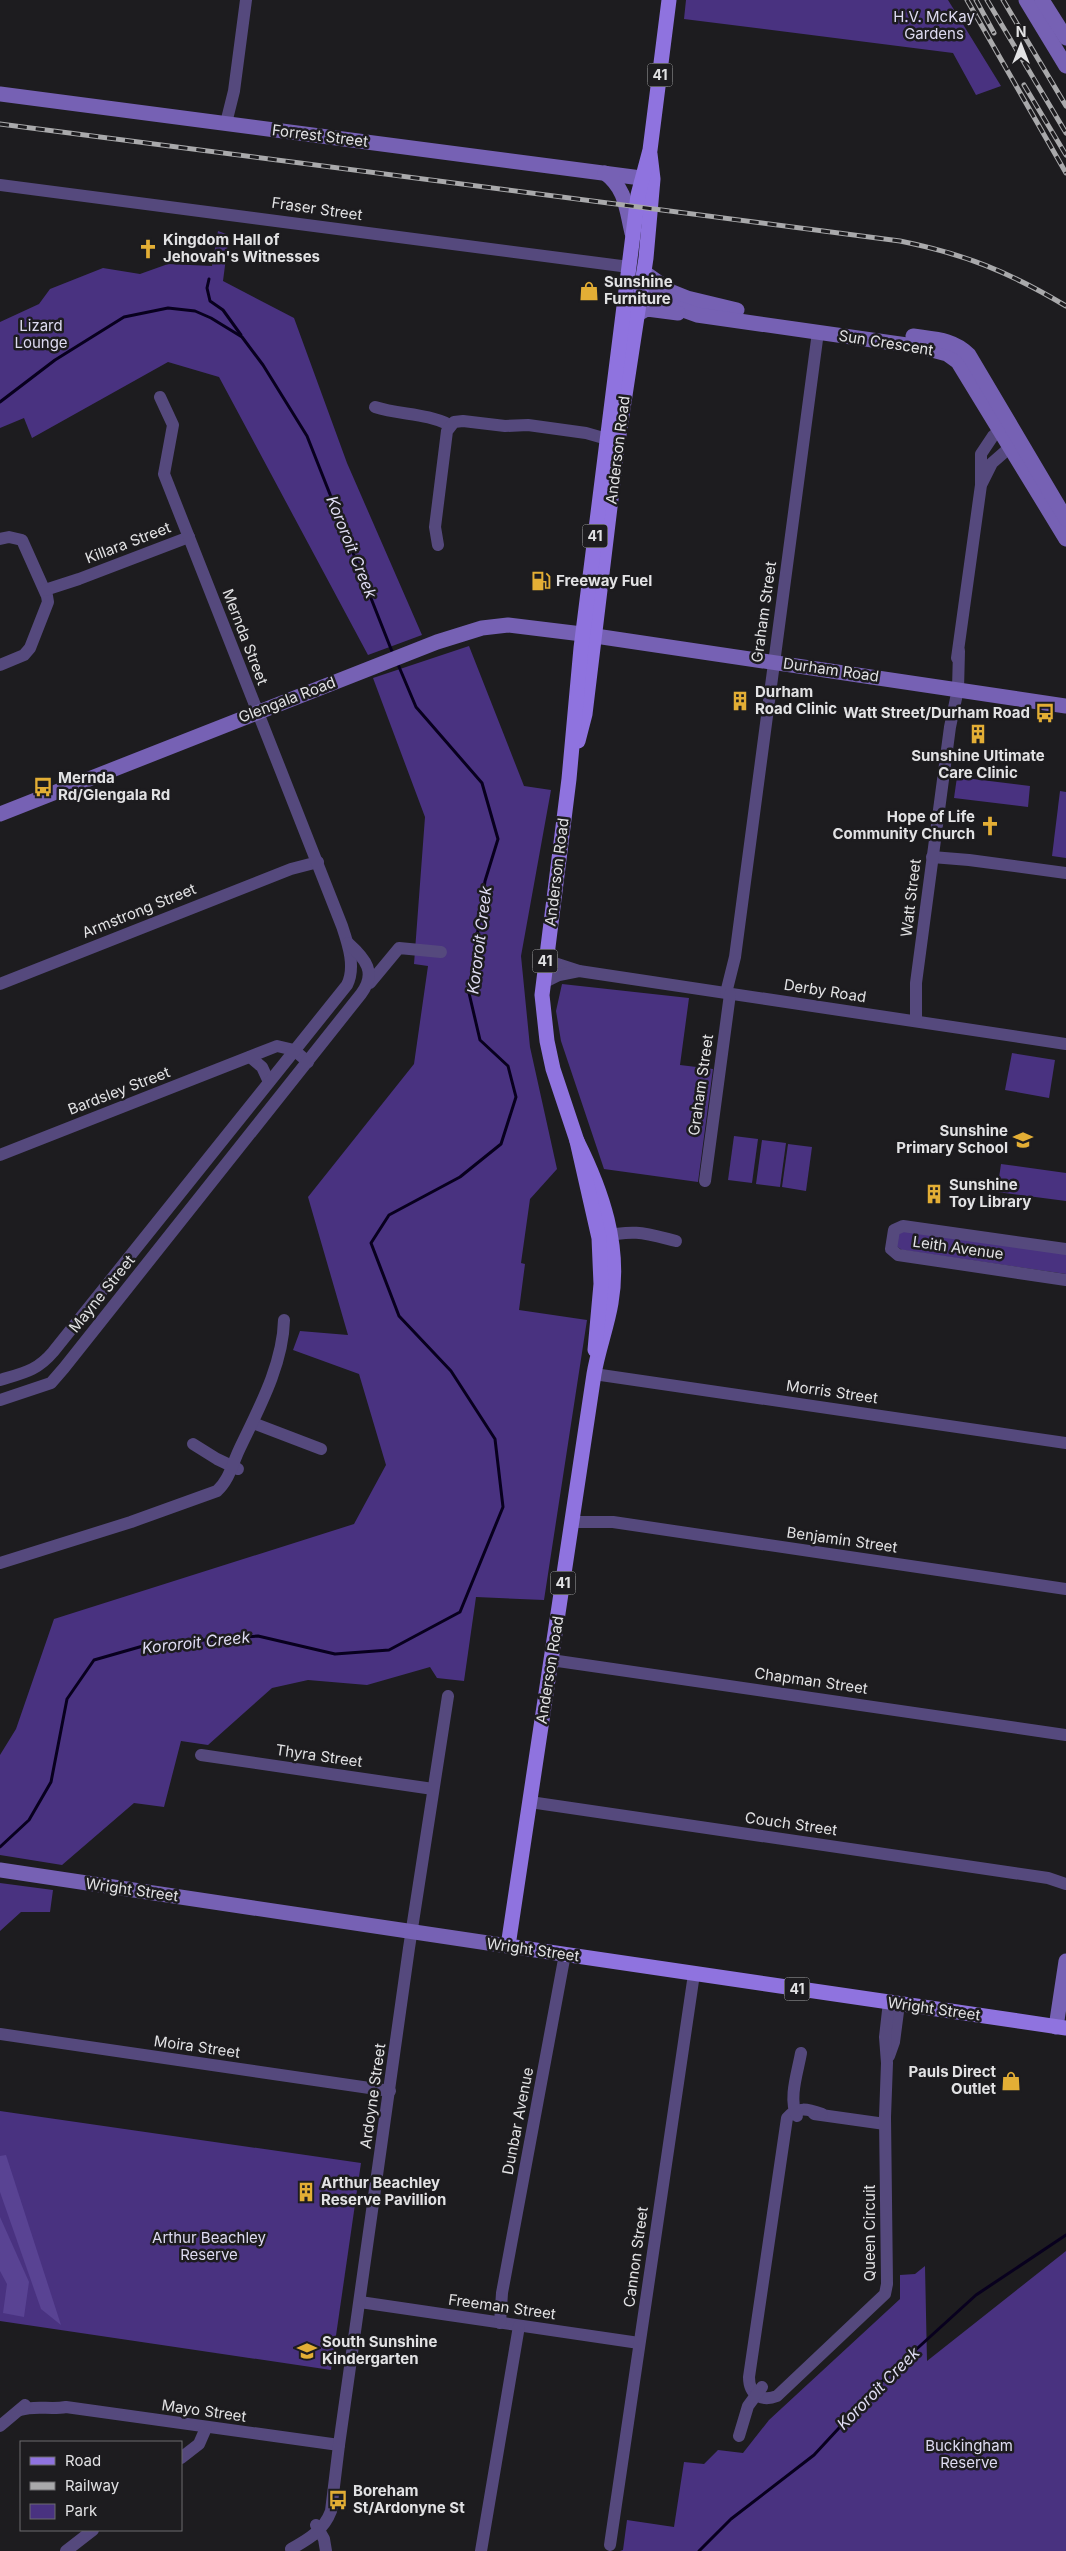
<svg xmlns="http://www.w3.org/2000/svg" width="1066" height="2551" viewBox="0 0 1066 2551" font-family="Inter,sans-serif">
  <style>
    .green { fill: #493280 }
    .forest { fill: #594393 }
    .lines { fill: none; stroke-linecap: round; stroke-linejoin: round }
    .stream { stroke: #08001e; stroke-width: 3 }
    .street { stroke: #55497d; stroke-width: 12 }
    .secondary { stroke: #7661b4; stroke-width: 15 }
    .primary { stroke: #8f73df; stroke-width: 15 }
    .rail-casing { stroke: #a9a9ab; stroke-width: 5 }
    .rail { stroke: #1d1c1f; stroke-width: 3; stroke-dasharray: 9; stroke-linecap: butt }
    .labels { text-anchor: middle; stroke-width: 5; stroke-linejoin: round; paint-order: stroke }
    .shield { fill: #1d1c1f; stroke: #a7a7a9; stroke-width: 1 }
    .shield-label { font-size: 14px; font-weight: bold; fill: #e2e2e4 }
    .park-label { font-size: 15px; fill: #dedbf1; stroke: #1d1c1f }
    .street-label { font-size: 15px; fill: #e2e2e4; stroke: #1d1c1f }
    .poi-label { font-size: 15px; font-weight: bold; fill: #e2e2e4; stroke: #1d1c1f; text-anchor: start }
    .water-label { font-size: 16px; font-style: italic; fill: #dfdcf3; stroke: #1d1c1f }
  </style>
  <rect width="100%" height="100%" fill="#1d1c1f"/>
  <g class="green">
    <polygon points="686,0 948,0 1001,86 976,95 953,53 684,19"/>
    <polygon points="218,231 229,235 223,281 294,318 347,463 422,635 368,655 219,377 168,362 32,438 24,418 0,428 0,322 39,304 50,289 103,268 140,274 168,264 212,266"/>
    <polygon points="469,646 524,786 551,790 521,956 530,1047 557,1169 530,1199 521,1263 525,1264 519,1310 587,1320 544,1600 476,1597 464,1681 437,1678 430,1667 367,1685 308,1680 272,1688 208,1745 181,1741 164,1807 134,1803 62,1865 0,1855 0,1755 16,1729 54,1619 354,1524 386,1465 359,1374 293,1350 300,1331 348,1335 308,1197 414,1064 428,966 414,964 425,817 373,678"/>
    <polygon points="957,777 1030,786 1028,807 954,798"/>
    <polygon points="1060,791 1066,792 1066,858 1052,856"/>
    <polygon points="562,984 689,998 680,1065 713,1069 698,1182 604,1169 561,1041 556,1011"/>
    <polygon points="1012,1053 1055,1060 1049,1098 1005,1090"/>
    <polygon points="734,1136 758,1139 752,1183 728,1180"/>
    <polygon points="762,1140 786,1143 780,1187 756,1184"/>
    <polygon points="788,1144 812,1147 806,1191 782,1187"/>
    <polygon points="1001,1164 1066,1173 1066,1201 997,1192"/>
    <polygon points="901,1231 1066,1253 1066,1274 902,1250 896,1246 895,1239"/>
    <polygon points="0,1883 53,1890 50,1912 21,1912 0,1931"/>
    <polygon points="0,2111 361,2163 331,2370 0,2321"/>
    <polygon points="1066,2251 1066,2551 620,2551 623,2550 627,2520 674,2527 684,2462 704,2464 718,2450 743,2453 769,2420 900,2299 900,2275 915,2274 925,2266 927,2361"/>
  </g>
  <g class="forest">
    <polygon points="6,2155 61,2325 41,2309 0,2192 0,2156"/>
    <polygon points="0,2217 29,2282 24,2317 3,2313 7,2284 0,2271"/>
  </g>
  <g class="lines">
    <g class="stream">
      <polyline points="209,279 207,288 210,301 223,310 241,335"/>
      <polyline points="0,402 55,360 124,317 168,308 195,311 211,318 242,337 263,365 307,436 393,654"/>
      <polyline points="0,1847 29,1820 51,1782 67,1699 94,1660 150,1644 258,1636 335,1654 389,1650 460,1612 503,1507 495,1439 451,1371 399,1316 371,1243 389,1215 460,1177 501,1144 516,1097 508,1066 480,1040 469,993 485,881 498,839 482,783 416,707 397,662"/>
      <polyline points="699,2551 731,2519 814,2455 888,2375 976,2295 1066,2235"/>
    </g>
    <g class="street">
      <polyline points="226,123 234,91 246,0"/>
      <polyline points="0,185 629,267"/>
      <path d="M375,407C400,415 426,413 450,425"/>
      <polyline points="982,483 992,463 1016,442"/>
      <polyline points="0,539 9,537 22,540 47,596 48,602 30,648 24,655 0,665"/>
      <polyline points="438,545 435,527 447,431 454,422 463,421 505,426 528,425 586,433 607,439"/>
      <polyline points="45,590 79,579 189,537"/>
      <polyline points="957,658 981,485 981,454 993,436 1006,425"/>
      <polyline points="932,857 969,860 1066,873"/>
      <polyline points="545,960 579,971 1066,1044"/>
      <polyline points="370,983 399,948 441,952"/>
      <polyline points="543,983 559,975 579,971"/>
      <polyline points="0,984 291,869 318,862"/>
      <polyline points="726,993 735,957 818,332"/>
      <polyline points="916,1021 916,983 950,727 958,689 959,651"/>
      <polyline points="250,1057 262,1067 269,1082"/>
      <polyline points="0,1155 277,1046 294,1050 308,1062"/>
      <polyline points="705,1181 730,994"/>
      <path d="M601,1237C635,1229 644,1233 676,1241"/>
      <polyline points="1066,1249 903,1226 894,1230 891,1249 898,1255 1066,1280"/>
      <polyline points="594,1374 1066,1443"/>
      <path d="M0,1380C23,1373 37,1371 53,1352L347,985C356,967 348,944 342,926L164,474L173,425L160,397"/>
      <path d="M0,1400L51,1383L64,1368L361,994C377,973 366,959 348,943"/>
      <polyline points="253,1423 321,1449"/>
      <polyline points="193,1444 217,1459 238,1469"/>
      <polyline points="572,1522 613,1522 1066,1589"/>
      <path d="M0,1563L131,1522L217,1491C229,1480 232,1465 239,1450C258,1410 283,1365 284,1320"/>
      <polyline points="551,1660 1066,1735"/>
      <polyline points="201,1755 433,1789"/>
      <polyline points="530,1802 1048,1878 1066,1884"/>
      <polyline points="0,2034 390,2091"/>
      <polyline points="889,2056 894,2042 899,2004"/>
      <polyline points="814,2114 885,2124"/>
      <path d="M822,2114C808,2109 797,2106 787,2118L749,2377C749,2395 762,2402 777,2396L885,2294L887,2284L885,2117L887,2063L885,2037L889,2002"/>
      <path d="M797,2116C788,2099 798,2071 801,2053"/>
      <polyline points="360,2302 639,2343"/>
      <polyline points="500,2323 502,2293 565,1954"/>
      <path d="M20,2410C36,2405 50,2410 66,2407L339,2445"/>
      <polyline points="0,2426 25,2405"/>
      <polyline points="739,2436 748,2406 762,2387"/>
      <polyline points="181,2458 199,2444 206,2428"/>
      <polyline points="316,2525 324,2539 326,2551"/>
      <polyline points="610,2545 694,1974"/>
      <path d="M291,2549C309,2539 324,2530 331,2511L339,2445L409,1948L448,1696"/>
      <polyline points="66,2551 93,2530"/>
      <polyline points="481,2551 519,2326"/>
    </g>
    <g class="secondary">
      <polyline points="1026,0 1066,66"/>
      <polyline points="1042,0 1066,38"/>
      <polyline points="0,94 641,178"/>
      <path d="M605,173C626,189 626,208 632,233"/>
      <polyline points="644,272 672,292 687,298 737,310"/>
      <polyline points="642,285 672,306 697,315 921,347 947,354 958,362 1066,539"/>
      <polyline points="636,315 647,309 678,313"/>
      <path d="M913,336C934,339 954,339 969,355L1066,519"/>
      <polyline points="0,814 437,642 482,628 508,625 582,634 1066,706"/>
      <polyline points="0,1870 508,1946"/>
      <polyline points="1056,2027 1066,1961"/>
    </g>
    <g class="primary">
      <polyline points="578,741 585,714 618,441 646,258 653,179 650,154"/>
      <path d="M577,1141C602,1191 621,1246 611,1303C607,1327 598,1350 594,1374L508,1946L1066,2028"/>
      <polyline points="595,1350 601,1284 599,1238 577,1141 553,1069 547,1041 542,995 569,779 581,648 638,195 650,150 669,0"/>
    </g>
    <defs>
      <g id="rail">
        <polyline points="967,0 1066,173"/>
        <polyline points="976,0 994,33"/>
        <polyline points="987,0 1066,133"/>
        <polyline points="1003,0 1066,106"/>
        <polyline points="1024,85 1066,155"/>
        <path d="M0,124L900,241C965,254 1009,272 1066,306"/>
      </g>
    </defs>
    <use href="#rail" class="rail-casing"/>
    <use href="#rail" class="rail"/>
  </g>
  <defs>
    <symbol id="church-bare" viewBox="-9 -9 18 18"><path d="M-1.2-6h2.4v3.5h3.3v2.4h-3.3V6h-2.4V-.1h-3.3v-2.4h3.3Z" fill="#e3ae35" stroke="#1d1c1f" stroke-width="2.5" paint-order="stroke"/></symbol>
    <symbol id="shop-bare" viewBox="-9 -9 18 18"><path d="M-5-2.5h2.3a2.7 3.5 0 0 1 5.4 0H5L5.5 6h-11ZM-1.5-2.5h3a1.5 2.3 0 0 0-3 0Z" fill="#e3ae35" stroke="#1d1c1f" stroke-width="2.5" paint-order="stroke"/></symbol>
    <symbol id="fuel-bare" viewBox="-9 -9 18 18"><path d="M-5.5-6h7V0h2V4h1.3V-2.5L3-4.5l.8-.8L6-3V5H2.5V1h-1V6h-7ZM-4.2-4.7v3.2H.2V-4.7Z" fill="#e3ae35" stroke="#1d1c1f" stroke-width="2.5" paint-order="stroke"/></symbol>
    <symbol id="building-bare" viewBox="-9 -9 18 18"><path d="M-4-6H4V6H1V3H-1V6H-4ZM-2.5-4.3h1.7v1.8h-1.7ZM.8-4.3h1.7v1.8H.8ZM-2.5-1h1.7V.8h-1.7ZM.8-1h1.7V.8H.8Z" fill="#e3ae35" stroke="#1d1c1f" stroke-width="2.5" paint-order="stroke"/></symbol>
    <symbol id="bus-bare" viewBox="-9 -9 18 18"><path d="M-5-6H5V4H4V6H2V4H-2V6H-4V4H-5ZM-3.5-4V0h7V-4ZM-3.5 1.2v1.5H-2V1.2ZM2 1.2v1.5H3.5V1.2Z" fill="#e3ae35" stroke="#1d1c1f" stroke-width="2.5" paint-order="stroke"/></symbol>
    <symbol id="school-bare" viewBox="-9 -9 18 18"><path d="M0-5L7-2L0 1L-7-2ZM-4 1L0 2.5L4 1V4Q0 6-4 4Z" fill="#e3ae35" stroke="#1d1c1f" stroke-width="2.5" paint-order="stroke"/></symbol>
  </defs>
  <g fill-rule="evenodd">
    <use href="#church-bare" x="134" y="235" width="28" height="28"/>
    <use href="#shop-bare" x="575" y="277" width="28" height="28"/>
    <use href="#fuel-bare" x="527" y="567" width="28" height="28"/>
    <use href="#building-bare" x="726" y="687" width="28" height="28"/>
    <use href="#bus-bare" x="1031" y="699" width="28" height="28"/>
    <use href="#building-bare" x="964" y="720" width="28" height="28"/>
    <use href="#bus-bare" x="29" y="773" width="28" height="28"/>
    <use href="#church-bare" x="976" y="812" width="28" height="28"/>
    <use href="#school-bare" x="1009" y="1126" width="28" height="28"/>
    <use href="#building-bare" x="920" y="1180" width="28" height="28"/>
    <use href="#shop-bare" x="997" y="2067" width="28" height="28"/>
    <use href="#building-bare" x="292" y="2178" width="28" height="28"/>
    <use href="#school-bare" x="293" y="2337" width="28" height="28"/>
    <use href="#bus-bare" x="324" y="2486" width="28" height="28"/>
  </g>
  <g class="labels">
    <g class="shield">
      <rect x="647.5" y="63.5" width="25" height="23" rx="4"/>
      <rect x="582.5" y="524.5" width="25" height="23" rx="4"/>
      <rect x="532.5" y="949.5" width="25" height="23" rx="4"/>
      <rect x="550.5" y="1571.5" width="25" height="23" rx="4"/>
      <rect x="784.5" y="1977.5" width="25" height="23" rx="4"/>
    </g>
    <g class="shield-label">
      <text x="660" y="80">41</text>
      <text x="595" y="541">41</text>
      <text x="545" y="966">41</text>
      <text x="563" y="1588">41</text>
      <text x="797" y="1994">41</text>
    </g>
    <g class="park-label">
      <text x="934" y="22">H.V. McKay<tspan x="934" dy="17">Gardens</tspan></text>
      <text x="41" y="331">Lizard<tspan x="41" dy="17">Lounge</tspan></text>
      <text x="209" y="2243">Arthur Beachley<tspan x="209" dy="17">Reserve</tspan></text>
      <text x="969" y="2451">Buckingham<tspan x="969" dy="17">Reserve</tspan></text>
    </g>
    <g class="street-label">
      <text transform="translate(320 136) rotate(7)" y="5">Forrest Street</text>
      <text transform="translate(317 209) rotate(8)" y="5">Fraser Street</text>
      <text transform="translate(886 343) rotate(9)" y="5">Sun Crescent</text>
      <text transform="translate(618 450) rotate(-83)" y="5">Anderson Road</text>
      <text transform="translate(128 543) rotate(-21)" y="5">Killara Street</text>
      <text transform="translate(764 612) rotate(-82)" y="5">Graham Street</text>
      <text transform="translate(245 637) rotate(69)" y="5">Mernda Street</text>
      <text transform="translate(831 670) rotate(8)" y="5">Durham Road</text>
      <text transform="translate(287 700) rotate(-21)" y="5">Glengala Road</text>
      <text transform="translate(557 872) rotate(-83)" y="5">Anderson Road</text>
      <text transform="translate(911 898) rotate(-83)" y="5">Watt Street</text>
      <text transform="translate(139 911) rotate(-22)" y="5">Armstrong Street</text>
      <text transform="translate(825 991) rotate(9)" y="5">Derby Road</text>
      <text transform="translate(701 1085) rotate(-82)" y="5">Graham Street</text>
      <text transform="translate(119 1091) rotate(-21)" y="5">Bardsley Street</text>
      <text transform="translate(958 1248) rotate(8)" y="5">Leith Avenue</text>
      <text transform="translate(102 1294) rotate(-51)" y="5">Mayne Street</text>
      <text transform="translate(832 1392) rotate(8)" y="5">Morris Street</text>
      <text transform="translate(842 1540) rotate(8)" y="5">Benjamin Street</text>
      <text transform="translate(550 1670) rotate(-81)" y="5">Anderson Road</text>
      <text transform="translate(811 1681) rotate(8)" y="5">Chapman Street</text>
      <text transform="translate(319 1756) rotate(8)" y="5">Thyra Street</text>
      <text transform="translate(791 1824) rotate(8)" y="5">Couch Street</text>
      <text transform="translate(132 1890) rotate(8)" y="5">Wright Street</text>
      <text transform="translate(533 1950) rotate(8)" y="5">Wright Street</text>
      <text transform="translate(934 2009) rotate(8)" y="5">Wright Street</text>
      <text transform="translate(197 2047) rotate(8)" y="5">Moira Street</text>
      <text transform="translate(373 2096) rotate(-82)" y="5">Ardoyne Street</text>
      <text transform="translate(518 2121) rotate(-79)" y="5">Dunbar Avenue</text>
      <text transform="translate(870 2233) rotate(-90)" y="5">Queen Circuit</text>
      <text transform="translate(636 2257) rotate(-82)" y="5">Cannon Street</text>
      <text transform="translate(502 2307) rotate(8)" y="5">Freeman Street</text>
      <text transform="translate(204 2411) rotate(8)" y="5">Mayo Street</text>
    </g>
    <g class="poi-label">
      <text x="163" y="245">Kingdom Hall of<tspan x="163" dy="17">Jehovah's Witnesses</tspan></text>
      <text x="604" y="287">Sunshine<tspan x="604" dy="17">Furniture</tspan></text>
      <text x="556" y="586">Freeway Fuel</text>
      <text x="755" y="697">Durham<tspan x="755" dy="17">Road Clinic</tspan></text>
      <text x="1030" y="718" text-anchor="end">Watt Street/Durham Road</text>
      <text x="978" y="761" text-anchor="middle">Sunshine Ultimate<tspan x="978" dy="17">Care Clinic</tspan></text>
      <text x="58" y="783">Mernda<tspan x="58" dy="17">Rd/Glengala Rd</tspan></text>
      <text x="975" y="822" text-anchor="end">Hope of Life<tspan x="975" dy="17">Community Church</tspan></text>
      <text x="1008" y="1136" text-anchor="end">Sunshine<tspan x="1008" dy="17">Primary School</tspan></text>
      <text x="949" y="1190">Sunshine<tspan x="949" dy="17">Toy Library</tspan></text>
      <text x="996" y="2077" text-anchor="end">Pauls Direct<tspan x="996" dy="17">Outlet</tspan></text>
      <text x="321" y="2188">Arthur Beachley<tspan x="321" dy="17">Reserve Pavillion</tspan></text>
      <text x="322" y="2347">South Sunshine<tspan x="322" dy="17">Kindergarten</tspan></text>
      <text x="353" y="2496">Boreham<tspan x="353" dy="17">St/Ardonyne St</tspan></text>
    </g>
    <g class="water-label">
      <text transform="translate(352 547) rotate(68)" y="6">Kororoit Creek</text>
      <text transform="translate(479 940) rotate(-83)" y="6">Kororoit Creek</text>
      <text transform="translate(196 1642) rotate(-6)" y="6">Kororoit Creek</text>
      <text transform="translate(878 2388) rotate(-45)" y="6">Kororoit Creek</text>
    </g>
  </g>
  <rect x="20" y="2441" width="162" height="90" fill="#1d1c1f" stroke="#6c6b6e"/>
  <rect x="30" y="2457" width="25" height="8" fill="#8f73df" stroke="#6c6b6e"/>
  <text x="65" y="2466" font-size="15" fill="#e2e2e4">Road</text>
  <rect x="30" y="2482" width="25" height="8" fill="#a9a9ab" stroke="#6c6b6e"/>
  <text x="65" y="2491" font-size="15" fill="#e2e2e4">Railway</text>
  <rect x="30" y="2504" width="25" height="15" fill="#493280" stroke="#6c6b6e"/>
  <text x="65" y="2516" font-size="15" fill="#e2e2e4">Park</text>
  <g transform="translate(1021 45)" stroke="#1d1c1f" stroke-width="4" paint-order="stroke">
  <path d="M0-4L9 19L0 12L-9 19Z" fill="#e2e2e4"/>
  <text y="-8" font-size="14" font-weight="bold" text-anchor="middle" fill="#e2e2e4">N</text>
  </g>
</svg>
